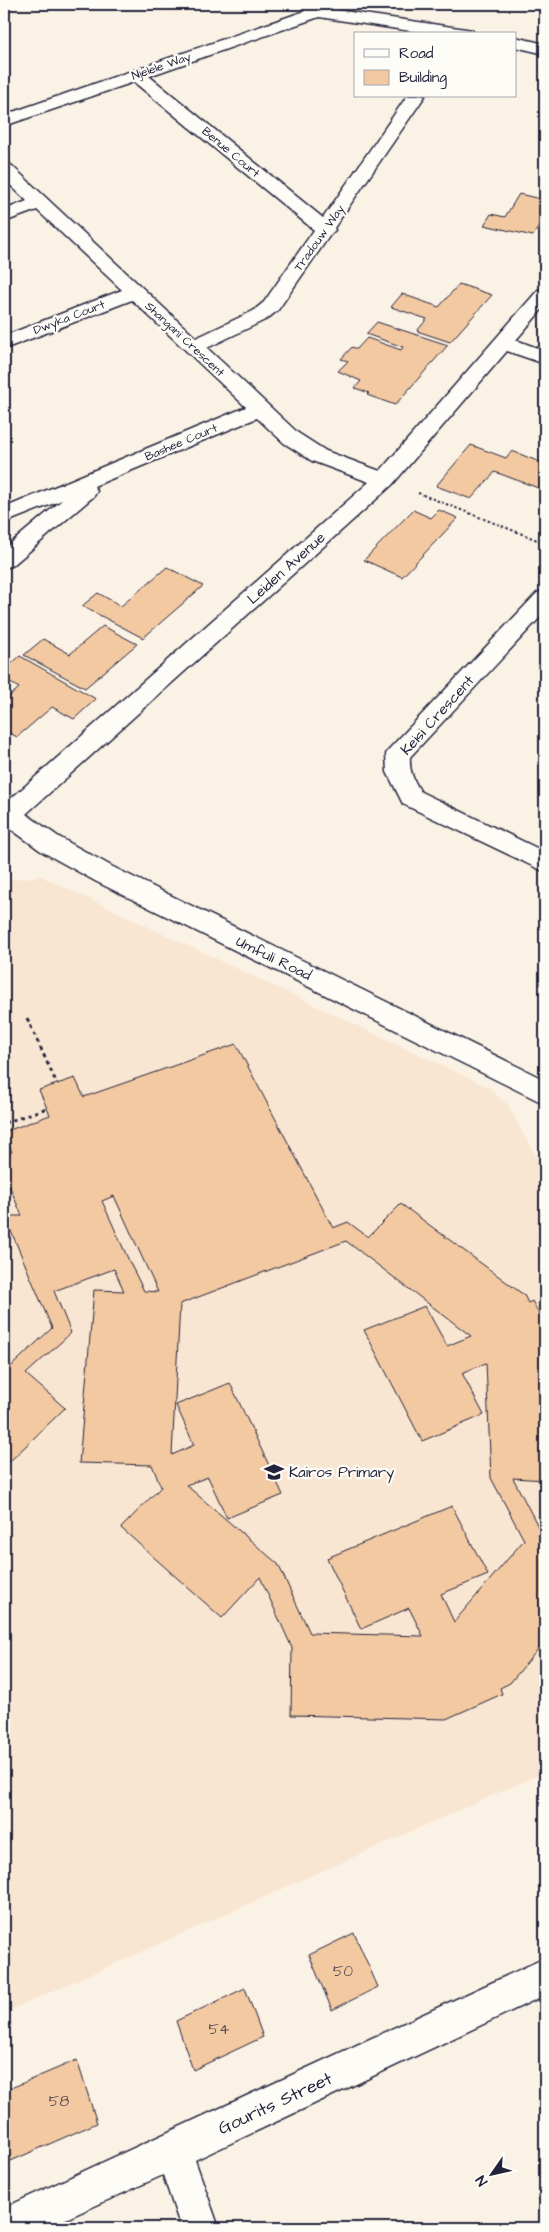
<svg xmlns="http://www.w3.org/2000/svg" width="549" height="2232" viewBox="0 0 549 2232" font-family="'Architects Daughter',sans-serif">
  <style>
    .built { fill: #f9e6d2 }
    .building { fill: #f3c9a2; stroke: #22223b; fill-rule: evenodd }
    .lines { fill: none; stroke-linecap: round; stroke-linejoin: round }
    .street-casing { stroke: #22223b; stroke-width: 3 }
    .path-far1 { stroke: #22223b; stroke-width: 2; stroke-dasharray: 2.5 2.5; stroke-linecap: butt }
    .path { stroke: #22223b; stroke-width: 3; stroke-dasharray: 4 4; stroke-linecap: butt }
    .street { fill: #fdfcf7; fill-rule: evenodd }
    .labels { text-anchor: middle; stroke-width: 4.5; stroke-linejoin: round; paint-order: stroke }
    .far-street-label { font-size: 12px; fill: #22223b; stroke: #fdfcf7 }
    .street-label { font-size: 15px; fill: #22223b; stroke: #fdfcf7 }
    .poi-label { font-size: 15px; fill: #22223b; stroke: #fdfcf7; text-anchor: start }
    .near-number-label { font-size: 15px; fill: #564c55 }
    .near-street-label { font-size: 18px; fill: #22223b; stroke: #fdfcf7 }
  </style>
  <rect width="100%" height="100%" fill="#fbf2e6"/>
  <filter id="ink" filterUnits="userSpaceOnUse"><feTurbulence type="fractalNoise" baseFrequency=".02" numOctaves="2"/><feDisplacementMap in="SourceGraphic" scale="10" xChannelSelector="R" yChannelSelector="G"/><feConvolveMatrix kernelMatrix="1 2 1 2 8 2 1 2 1" color-interpolation-filters="sRGB"/></filter>
  <g filter="url(#ink)">
    <polygon class="built" points="41,876 488,1087 507,1104 545,1172 545,1772 4,2013 4,880"/>
    <g class="building">
      <polygon points="519,194 545,200 545,216 533,236 484,225 491,214 505,217"/>
      <polygon points="459,284 492,295 450,342 417,331 427,319 391,307 402,294 439,307"/>
      <polygon points="377,322 448,345 395,405 367,395 369,393 355,388 361,381 338,371 348,361 341,359 352,347 357,349 367,338 401,350 403,347 366,334"/>
      <polygon points="471,445 506,458 512,451 545,464 545,483 541,489 495,472 471,499 436,486"/>
      <polygon points="413,510 431,518 439,510 458,518 402,577 364,560"/>
      <polygon points="167,567 203,586 143,638 82,606 98,593 121,606"/>
      <polygon points="103,626 137,644 85,688 24,655 43,639 70,654"/>
      <polygon points="20,656 96,699 74,719 52,707 17,737 4,730 4,701 19,688 4,679 4,670"/>
      <path d="M236,1044L333,1228L348,1222L368,1237L401,1204L524,1295L528,1303L532,1301L545,1324V1480L513,1478L545,1540V1641L510,1683L500,1688L502,1694L446,1719L291,1715L292,1648L260,1577L222,1618L121,1528L161,1487L152,1465L79,1463L94,1290L124,1291L114,1269L54,1291L71,1333L26,1374L65,1408L4,1467V1373L52,1328L11,1231H4V1216H22L4,1173V1154L12,1152L4,1132L50,1115L39,1090L75,1078L84,1097ZM114,1196L158,1292L144,1291L130,1263L102,1201ZM346,1241L471,1336L447,1346L425,1306L364,1330L422,1441L484,1415L462,1373L486,1363L491,1478L524,1540L454,1622L441,1594L488,1575L452,1506L327,1558L361,1629L409,1608L423,1636L310,1633L278,1564L186,1485L208,1477L227,1518L283,1495L230,1383L176,1405L194,1445L172,1455L180,1304Z"/>
      <polygon points="354,1933 378,1987 332,2010 309,1955"/>
      <polygon points="245,1988 263,2037 193,2070 176,2021"/>
      <polygon points="77,2060 97,2123 4,2164 4,2091"/>
    </g>
    <g class="lines">
      <defs>
        <g id="street">
          <polygon points="299,4 318,4 323,8 466,29 472,30 474,34 430,34 319,17 149,76 323,218 407,96 425,96 334,228 335,230 330,235 278,310 267,319 207,348 298,433 326,451 380,471 538,290 545,288 545,306 516,340 545,351 545,364 507,351 392,485 26,814 59,837 113,867 545,1080 545,1104 95,881 41,851 8,827 4,828 4,802 6,803 369,482 312,461 284,443 257,418 94,486 97,491 94,496 12,566 4,568 4,549 62,500 4,523 4,508 246,407 132,300 4,349 4,336 122,290 37,210 4,222 4,210 27,201 4,179 4,164 11,165 196,338 253,311 264,302 314,230 134,82 4,126 4,115 305,11"/>
          <polygon points="515,37 545,44 545,54 515,47"/>
          <path d="M545,590V612L410,757C409,770 413,780 421,792L545,852V872L403,804L387,772L386,754L390,748L537,593Z"/>
          <polygon points="545,1958 545,1995 195,2160 219,2228 181,2228 163,2175 46,2228 4,2228 4,2208"/>
        </g>
      </defs>
      <use href="#street" class="street-casing"/>
      <polyline class="path-far1" points="418,493 545,543"/>
      <g class="path">
        <polyline points="27,1018 57,1084"/>
        <polyline points="4,1123 47,1108"/>
      </g>
      <use href="#street" class="street"/>
    </g>
  </g>
  <defs>
    <symbol id="school-bare" viewBox="-9 -9 18 18"><path d="M0-5L7-2L0 1L-7-2ZM-4 1L0 2.5L4 1V4Q0 6-4 4Z" fill="#22223b" stroke="#fdfcf7" stroke-width="2.5" paint-order="stroke"/></symbol>
  </defs>
  <g fill-rule="evenodd">
    <use href="#school-bare" x="260" y="1458" width="28" height="28"/>
  </g>
  <g class="labels">
    <g class="far-street-label">
      <text transform="translate(161 66) rotate(-19)" y="4">Njelele Way</text>
      <text transform="translate(231 152) rotate(40)" y="4">Benue Court</text>
      <text transform="translate(319 238) rotate(-55)" y="4">Tradouw Way</text>
      <text transform="translate(69 317) rotate(-21)" y="4">Dwyka Court</text>
      <text transform="translate(185 339) rotate(43)" y="4">Shangani Crescent</text>
      <text transform="translate(181 442) rotate(-23)" y="4">Bashee Court</text>
    </g>
    <g class="street-label">
      <text transform="translate(286 568) rotate(-42)" y="5">Leiden Avenue</text>
      <text transform="translate(437 715) rotate(-48)" y="5">Keisi Crescent</text>
      <text transform="translate(274 958) rotate(26)" y="5">Umfuli Road</text>
    </g>
    <g class="poi-label">
      <text x="289" y="1477">Kairos Primary</text>
    </g>
    <g class="near-number-label">
      <text x="343" y="1976">50</text>
      <text x="219" y="2034">54</text>
      <text x="59" y="2106">58</text>
    </g>
    <g class="near-street-label">
      <text transform="translate(275 2103) rotate(-25)" y="6">Gourits Street</text>
    </g>
  </g>
  <rect width="549" height="2232" fill="none" stroke="#fdfcf7" stroke-width="20"/>
  <rect x="10" y="10" width="529" height="2212" fill="none" stroke="#22223b" stroke-width="2" filter="url(#ink)"/>
  <rect x="354" y="32" width="162" height="65" fill="#fdfcf7" stroke="#a5a5ac"/>
  <rect x="364" y="49" width="25" height="8" fill="#fdfcf7" stroke="#a5a5ac"/>
  <text x="399" y="58" font-size="15" fill="#22223b">Road</text>
  <rect x="364" y="70" width="25" height="15" fill="#f3c9a2" stroke="#a5a5ac"/>
  <text x="399" y="82" font-size="15" fill="#22223b">Building</text>
  <g transform="translate(492 2174) rotate(236)" stroke="#fdfcf7" stroke-width="4" paint-order="stroke">
  <path d="M0-4L9 19L0 12L-9 19Z" fill="#22223b"/>
  <text y="-8" font-size="14" font-weight="bold" text-anchor="middle" fill="#22223b">N</text>
  </g>
</svg>
